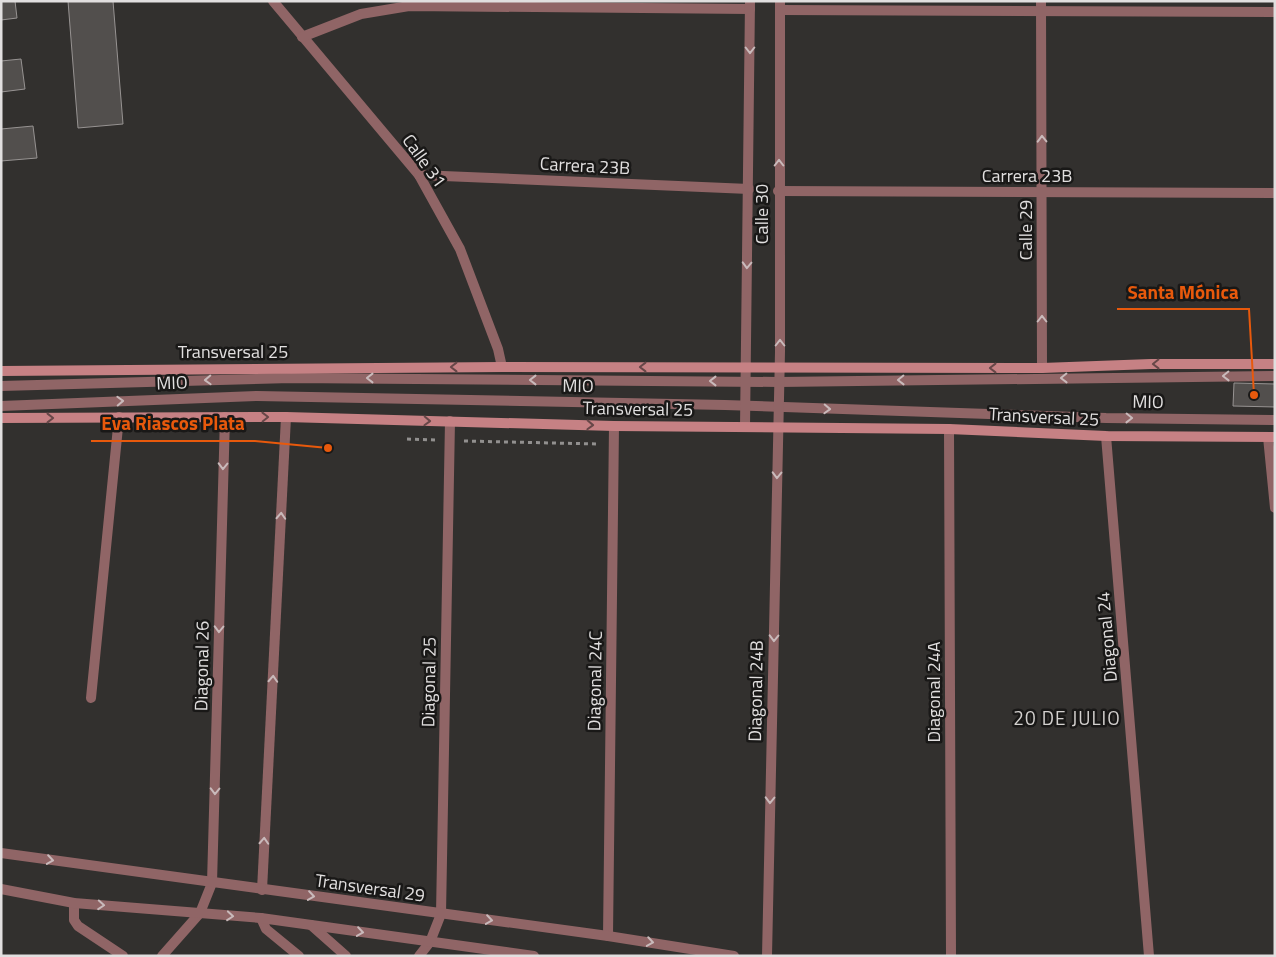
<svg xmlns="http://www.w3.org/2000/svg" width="1276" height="957" viewBox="0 0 1276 957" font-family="'Titillium Web',sans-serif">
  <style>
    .building { fill: #524f4d; stroke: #979392 }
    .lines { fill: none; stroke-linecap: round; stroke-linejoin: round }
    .path { stroke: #92908f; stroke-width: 3; stroke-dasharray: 4 4; stroke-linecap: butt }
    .service { stroke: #906566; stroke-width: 10 }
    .minor { stroke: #906566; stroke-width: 10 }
    .tertiary { stroke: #906566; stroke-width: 10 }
    .secondary { stroke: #c68184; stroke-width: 10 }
    .oneway { stroke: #c9babb }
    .oneway2 { stroke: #674748 }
    .labels { text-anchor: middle; stroke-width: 5; stroke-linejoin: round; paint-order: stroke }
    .street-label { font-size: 18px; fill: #e1dfdf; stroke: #191817 }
    .neighbourhood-label { font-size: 19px; letter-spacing: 1px; fill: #d3d0ce; stroke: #191817 }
    .leader { fill: none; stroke: #e8590c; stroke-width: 2 }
    .callout-dot { fill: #e8590c; stroke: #191817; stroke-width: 2 }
    .callout-label { font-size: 19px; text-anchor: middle; font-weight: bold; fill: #e8590c; stroke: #191817; stroke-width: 5; stroke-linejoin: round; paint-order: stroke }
  </style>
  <rect width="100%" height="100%" fill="#32302e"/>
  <g class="building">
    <polygon points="1,1 15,1 17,18 1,20"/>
    <polygon points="68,1 113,1 123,124 78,128"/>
    <polygon points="21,59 25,89 1,92 1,61"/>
    <polygon points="33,126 37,158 1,161 1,129"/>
    <polygon points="1234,383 1275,384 1275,407 1233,406"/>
  </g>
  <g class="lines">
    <g class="path">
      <polyline points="407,439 435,440"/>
      <polyline points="464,441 598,444"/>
    </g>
    <g class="service">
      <polyline points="1,386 291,378 779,382 1275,376"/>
      <polyline points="1,406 257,396 725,405 1106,418 1275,420"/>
      <polyline points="91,698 119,417"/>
      <polyline points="74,903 74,920 78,926 123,956"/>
    </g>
    <g class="minor">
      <polyline points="273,1 419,175 460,249 498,349 502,367"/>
      <polyline points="1041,1 1042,368"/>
      <polyline points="780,10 1275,12"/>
      <polyline points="302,37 361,14 409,6 750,9"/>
      <polyline points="419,175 749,189"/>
      <polyline points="778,191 1275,193"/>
      <polyline points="745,427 750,1"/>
      <polyline points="949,429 951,956"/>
      <polyline points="1106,436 1149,956"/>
      <polyline points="1268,437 1275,508"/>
      <polyline points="262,890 286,417"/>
      <polyline points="261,918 266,929 299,956"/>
      <polyline points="311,925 346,956"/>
      <polyline points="608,936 614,426"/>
      <polyline points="162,956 200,913 212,883 225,417"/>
      <polyline points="419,956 430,942 441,914 450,421"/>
      <polyline points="767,956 780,352 780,1"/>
    </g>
    <g class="tertiary">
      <polyline points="1,853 608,936 734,956"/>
      <polyline points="1,889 74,903 261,918 534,956"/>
    </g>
    <g class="secondary">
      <polyline points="1,371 502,367 1042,368 1151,364 1275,364"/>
      <polyline points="1,418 286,417 614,426 949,429 1106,436 1275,437"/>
    </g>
  </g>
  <defs><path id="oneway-chevron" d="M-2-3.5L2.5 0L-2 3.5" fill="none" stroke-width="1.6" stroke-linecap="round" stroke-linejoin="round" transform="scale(1.25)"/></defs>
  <g class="oneway">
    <use href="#oneway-chevron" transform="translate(750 50) rotate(90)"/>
    <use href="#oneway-chevron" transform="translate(1042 139) rotate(-91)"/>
    <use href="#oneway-chevron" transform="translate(779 163) rotate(-90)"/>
    <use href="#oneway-chevron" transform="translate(747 265) rotate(92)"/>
    <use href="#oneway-chevron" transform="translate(1042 319) rotate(-90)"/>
    <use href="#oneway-chevron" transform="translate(780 343) rotate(-90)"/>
    <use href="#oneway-chevron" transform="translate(1226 376) rotate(179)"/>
    <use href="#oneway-chevron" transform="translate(370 378) rotate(-180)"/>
    <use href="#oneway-chevron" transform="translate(1064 378) rotate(179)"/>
    <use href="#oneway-chevron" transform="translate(208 380) rotate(178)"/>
    <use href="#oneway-chevron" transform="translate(533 380) rotate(-180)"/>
    <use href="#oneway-chevron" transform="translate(901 380) rotate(179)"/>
    <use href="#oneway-chevron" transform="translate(713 381) rotate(-180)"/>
    <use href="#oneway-chevron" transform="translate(120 401) rotate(-2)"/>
    <use href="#oneway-chevron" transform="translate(827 409) rotate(2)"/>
    <use href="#oneway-chevron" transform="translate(1129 418) rotate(1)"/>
    <use href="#oneway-chevron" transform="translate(223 466) rotate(91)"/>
    <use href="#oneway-chevron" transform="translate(777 475) rotate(91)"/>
    <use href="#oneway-chevron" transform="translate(281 516) rotate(-87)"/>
    <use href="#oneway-chevron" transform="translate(219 629) rotate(91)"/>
    <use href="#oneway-chevron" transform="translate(774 638) rotate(91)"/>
    <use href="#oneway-chevron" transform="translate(273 679) rotate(-87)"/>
    <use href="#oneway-chevron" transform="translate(215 791) rotate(91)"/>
    <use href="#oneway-chevron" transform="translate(770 800) rotate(91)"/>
    <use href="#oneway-chevron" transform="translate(264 841) rotate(-87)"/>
    <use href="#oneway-chevron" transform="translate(50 860) rotate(8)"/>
    <use href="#oneway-chevron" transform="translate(311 896) rotate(8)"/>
    <use href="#oneway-chevron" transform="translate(101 905) rotate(4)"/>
    <use href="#oneway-chevron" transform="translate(230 916) rotate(5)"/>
    <use href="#oneway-chevron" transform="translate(489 920) rotate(8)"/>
    <use href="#oneway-chevron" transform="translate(360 932) rotate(8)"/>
    <use href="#oneway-chevron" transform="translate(650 942) rotate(9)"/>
  </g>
  <g class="oneway2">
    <use href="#oneway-chevron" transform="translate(1156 364) rotate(179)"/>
    <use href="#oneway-chevron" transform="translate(454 367) rotate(180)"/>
    <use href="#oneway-chevron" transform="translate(643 367) rotate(180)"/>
    <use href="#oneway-chevron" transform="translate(993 368) rotate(-180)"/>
    <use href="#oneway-chevron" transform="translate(265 417) rotate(-1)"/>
    <use href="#oneway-chevron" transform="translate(50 418)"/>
    <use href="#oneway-chevron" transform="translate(427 421) rotate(2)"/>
    <use href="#oneway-chevron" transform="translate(590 425) rotate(2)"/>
  </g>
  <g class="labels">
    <g class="street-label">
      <text transform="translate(424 161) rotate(54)" y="6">Calle 31</text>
      <text transform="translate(585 166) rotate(3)" y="6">Carrera 23B</text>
      <text x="1027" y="182">Carrera 23B</text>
      <text transform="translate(762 214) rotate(-90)" y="6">Calle 30</text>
      <text transform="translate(1026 230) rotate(-90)" y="6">Calle 29</text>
      <text x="233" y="358">Transversal 25</text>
      <text transform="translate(172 383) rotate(-2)" y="6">MIO</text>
      <text transform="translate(578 386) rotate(1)" y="6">MIO</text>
      <text transform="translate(1148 402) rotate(1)" y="6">MIO</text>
      <text transform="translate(638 409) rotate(1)" y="6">Transversal 25</text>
      <text transform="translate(1044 417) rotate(3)" y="6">Transversal 25</text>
      <text transform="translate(1107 637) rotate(-95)" y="6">Diagonal 24</text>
      <text transform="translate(202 666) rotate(-89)" y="6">Diagonal 26</text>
      <text transform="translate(595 681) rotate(-89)" y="6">Diagonal 24C</text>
      <text transform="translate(429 682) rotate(-89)" y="6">Diagonal 25</text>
      <text transform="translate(756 691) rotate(-89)" y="6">Diagonal 24B</text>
      <text transform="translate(934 692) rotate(-90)" y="6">Diagonal 24A</text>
      <text transform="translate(370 888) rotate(8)" y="6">Transversal 29</text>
    </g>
    <g class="neighbourhood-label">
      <text x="1067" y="725">20 DE JULIO</text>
    </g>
  </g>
  <path class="leader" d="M1254 395L1249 309H1117M328 448L255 441H91"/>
  <g class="callout-dot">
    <circle cx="1254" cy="395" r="5"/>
    <circle cx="328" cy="448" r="5"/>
  </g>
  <g class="callout-label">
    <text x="1183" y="299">Santa Mónica</text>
    <text x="173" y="430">Eva Riascos Plata</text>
  </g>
  <rect width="1276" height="957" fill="none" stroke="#e1dfdf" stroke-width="5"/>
</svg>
